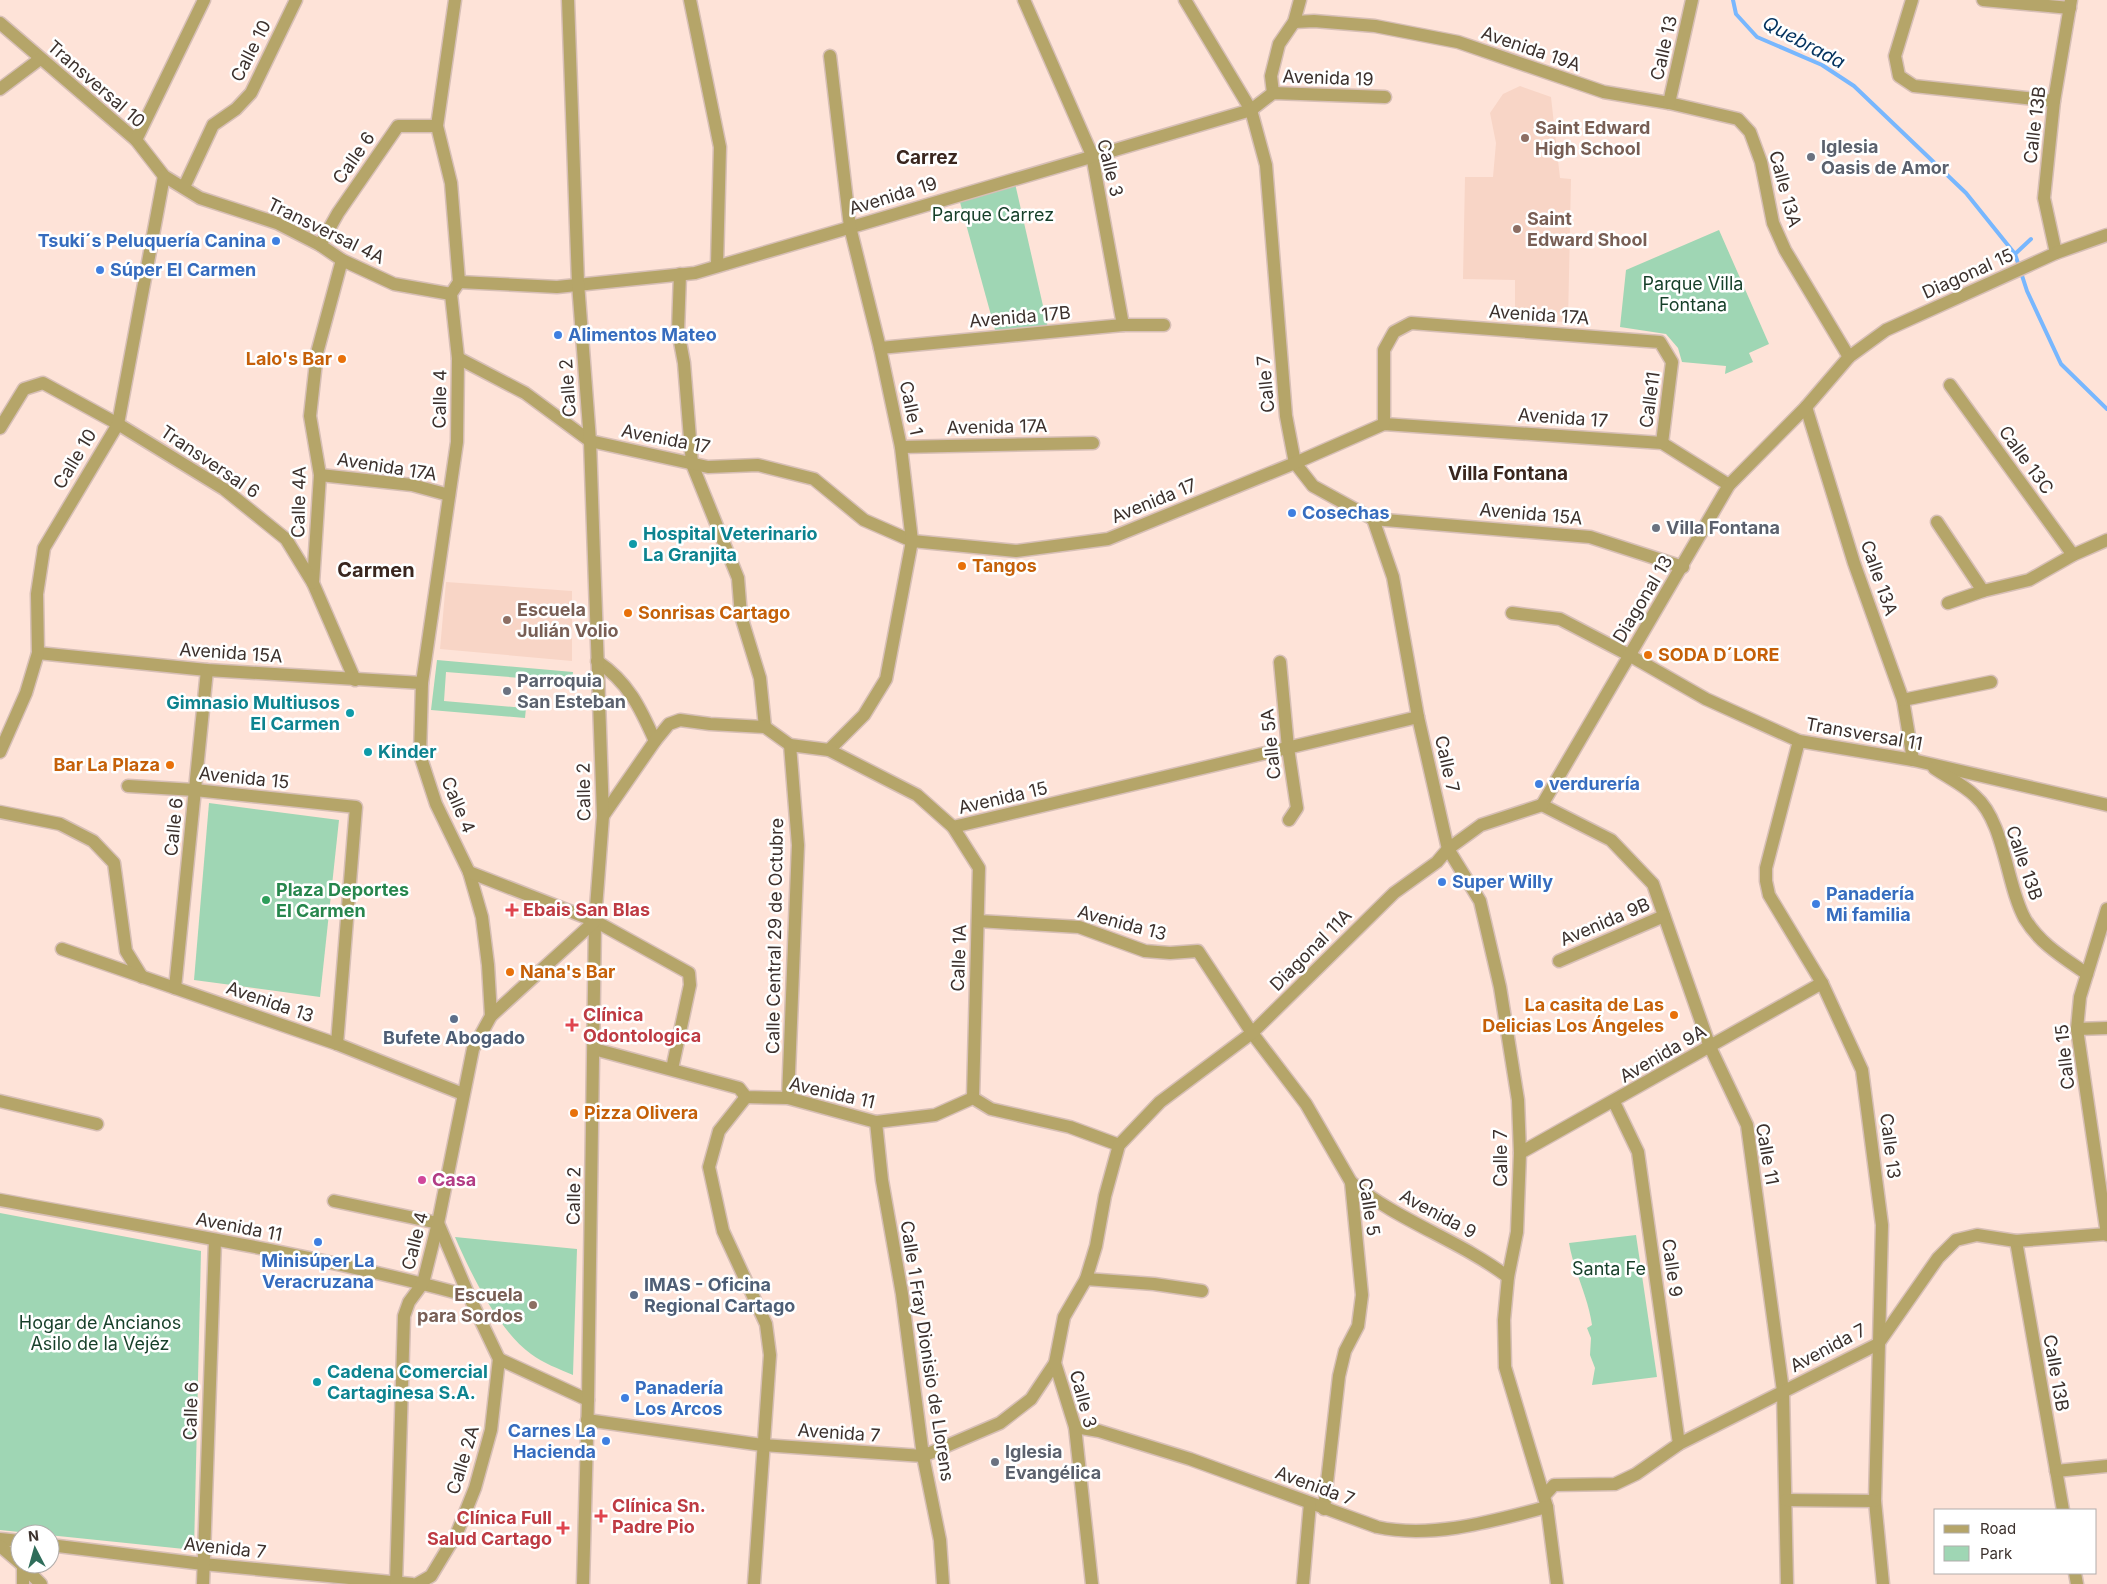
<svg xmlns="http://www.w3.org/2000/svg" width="2107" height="1584" viewBox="0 0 2107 1584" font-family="Inter,sans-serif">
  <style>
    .built { fill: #f8d5c6 }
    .green { fill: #9fd6b4 }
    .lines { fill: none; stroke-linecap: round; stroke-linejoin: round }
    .stream { stroke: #78b7fe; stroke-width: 4 }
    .minor-casing { stroke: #d7bfb6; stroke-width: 15 }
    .tertiary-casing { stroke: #d7bfb6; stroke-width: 15 }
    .minor { stroke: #b5a569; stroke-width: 12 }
    .tertiary { stroke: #b5a569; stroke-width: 12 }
    .education-dot { fill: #8d6e63; stroke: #fff; stroke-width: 2 }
    .worship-dot { fill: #6b7280; stroke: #fff; stroke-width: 2 }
    .shop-dot { fill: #3f7fe0; stroke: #fff; stroke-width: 2 }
    .food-dot { fill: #e8710a; stroke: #fff; stroke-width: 2 }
    .culture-dot { fill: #0f9aa8; stroke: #fff; stroke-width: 2 }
    .leisure-dot { fill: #2e9e5b; stroke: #fff; stroke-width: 2 }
    .health-dot { fill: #e0444e; stroke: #fff; stroke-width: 2 }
    .service-dot { fill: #5c6f8a; stroke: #fff; stroke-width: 2 }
    .hotel-dot { fill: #d1479c; stroke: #fff; stroke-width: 2 }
    .labels { text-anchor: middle; stroke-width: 5; stroke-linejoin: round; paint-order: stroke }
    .street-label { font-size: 18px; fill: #3c312d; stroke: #fff }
    .education-label { font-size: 18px; font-weight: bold; fill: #785e54; stroke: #fff; text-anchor: start }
    .worship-label { font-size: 18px; font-weight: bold; fill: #5b616d; stroke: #fff; text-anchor: start }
    .park-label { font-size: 18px; fill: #163f29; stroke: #fff }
    .shop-label { font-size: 18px; font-weight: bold; fill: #366cbe; stroke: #fff; text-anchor: start }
    .food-label { font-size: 18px; font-weight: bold; fill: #c56008; stroke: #fff; text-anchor: start }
    .culture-label { font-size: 18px; font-weight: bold; fill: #0d838f; stroke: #fff; text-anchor: start }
    .leisure-label { font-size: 18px; font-weight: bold; fill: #27864d; stroke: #fff; text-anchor: start }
    .health-label { font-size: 18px; font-weight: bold; fill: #be3a42; stroke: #fff; text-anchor: start }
    .service-label { font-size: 18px; font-weight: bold; fill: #4e5e75; stroke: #fff }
    .hotel-label { font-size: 18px; font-weight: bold; fill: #b23c85; stroke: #fff; text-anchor: start }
    .water-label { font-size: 19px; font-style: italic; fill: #03325e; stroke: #fff }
    .neighbourhood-label { font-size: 19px; font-weight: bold; fill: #3a261e; stroke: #fff }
    .quarter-label { font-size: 20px; font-weight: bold; fill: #3a261e; stroke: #fff }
  </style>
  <rect width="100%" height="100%" fill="#fee3d8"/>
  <g class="built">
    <polygon points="1520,86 1551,97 1560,178 1571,179 1568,322 1515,320 1515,280 1463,279 1465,177 1493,177 1496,143 1490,113 1503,94"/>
    <polygon points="446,582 572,591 572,661 440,649"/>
  </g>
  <g class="green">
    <polygon points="1014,179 1049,332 997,337 958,195"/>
    <polygon points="1719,230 1769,344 1749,353 1753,362 1725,374 1726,366 1682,362 1678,348 1666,334 1620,327 1626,270"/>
    <polygon points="437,660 573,672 572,682 446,672 444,701 526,708 525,718 431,710"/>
    <polygon points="209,803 339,820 320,997 194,980"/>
    <polygon points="0,1213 201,1251 194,1550 0,1530"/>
    <path d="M1636,1235L1657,1377L1592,1385L1595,1368L1590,1355L1591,1338L1587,1328L1592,1325C1588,1296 1574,1272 1569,1243Z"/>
    <path d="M455,1237L577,1249L573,1375C559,1369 543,1363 531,1354C498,1330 471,1274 455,1237Z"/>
  </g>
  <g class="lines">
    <g class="stream">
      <polyline points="1733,0 1736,14 1757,37 1822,65 1854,86 1966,193 2015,254"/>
      <polyline points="2031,239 2015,254 2027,291 2061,364 2107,409"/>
    </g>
    <defs>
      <g id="minor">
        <polyline points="455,0 437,126 451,183 459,282 451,294 458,358 457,442 422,683 420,755 436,804 469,872 482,917 488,965 491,1016"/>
        <polyline points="690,0 720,147 717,265"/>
        <polyline points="1024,0 1092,155 1123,325"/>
        <polyline points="1185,0 1251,110 1266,165 1286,416 1295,463 1313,486 1373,519 1393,577 1418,717 1448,849 1480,901 1500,987 1518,1100 1520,1153 1517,1232 1508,1277 1504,1320 1505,1367 1547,1507 1557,1584"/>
        <polyline points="1912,0 1895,56 1899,76 1914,86 2054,101"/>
        <polyline points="1983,0 2070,8"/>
        <polyline points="1294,22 1314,21 1375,26 1458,42 1604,92 1669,103 1738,119 1750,132 1761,162 1773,223 1785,250 1849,357"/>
        <polyline points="0,23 136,140 164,176 200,198 277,223 320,245 342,260 394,284 451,294"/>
        <polyline points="0,89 40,59"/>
        <polyline points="1273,93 1271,76 1279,44 1294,22 1300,0"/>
        <polyline points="1669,103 1692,0"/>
        <polyline points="136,140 204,0"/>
        <polyline points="184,187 213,125 236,109 251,93 296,0"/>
        <polyline points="320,245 338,213 398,126 437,126"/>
        <polyline points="2056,253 2044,198 2054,101 2071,0"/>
        <polyline points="342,260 317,353 310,416 320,475 313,583 355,680"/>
        <polyline points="680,274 678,331 684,363 692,464 738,578 741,616 760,678 765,727"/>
        <polyline points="459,282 557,287 695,273 1251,110 1273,93 1385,97"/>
        <polyline points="880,348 1123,325 1164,325"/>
        <polyline points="458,358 525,393 590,441 708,467 758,465 814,479 864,520 912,541 1016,551 1108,539 1295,463 1384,424 1662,443 1729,485"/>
        <polyline points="1950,385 2073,555"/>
        <polyline points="1806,407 1854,563 1903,700 1913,760"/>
        <polyline points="1384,424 1384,350 1394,332 1411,323 1660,342 1672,362 1662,443"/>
        <polyline points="0,428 24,389 43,383 118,424 224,489 286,539 313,583"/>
        <polyline points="901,447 1093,443"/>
        <polyline points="320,475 412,485 449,495"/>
        <polyline points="1373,519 1590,537 1683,567"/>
        <polyline points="1937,522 1983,591"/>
        <polyline points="1948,603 1983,591 2029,580 2073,555 2107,540"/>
        <polyline points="1512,613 1560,619 1629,655 1706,699 1799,741 1913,760 2107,805"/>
        <polyline points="38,653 207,670 422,683"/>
        <path d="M597,661C628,682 640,707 655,741"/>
        <polyline points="1280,662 1288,748 1297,808 1289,820"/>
        <polyline points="1903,700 1991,682"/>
        <polyline points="1799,741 1766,868 1766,881 1769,895 1822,983 1862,1070 1882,1225 1875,1501 1883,1584"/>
        <polyline points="829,750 864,715 886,679 912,541 901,447 880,348 850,227 830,56"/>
        <polyline points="0,752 26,693 38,653 37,594 44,548 118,424 164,176"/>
        <path d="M1934,768C1947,777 1964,785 1975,796C2005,822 2006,885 2025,919C2040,944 2064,958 2087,974"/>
        <polyline points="128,786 195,790 356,807 337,1044"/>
        <polyline points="1542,805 1611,840 1653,884 1710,1047 1747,1125 1783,1391 1787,1584"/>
        <polyline points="1542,805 1729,485 1806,407 1849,357 1886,330 2056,253 2107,235"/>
        <polyline points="0,812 60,824 93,841 114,863 126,951 142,977"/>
        <polyline points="603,816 655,741 669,724 680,720 710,724 765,727 790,745 829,750 917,795 953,827 1418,717"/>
        <polyline points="953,827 979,868 973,1098"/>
        <polyline points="469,872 595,921 689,973 690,985 672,1069"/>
        <polyline points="2107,909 2080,997 2077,1029 2107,1235"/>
        <polyline points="978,921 1079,927 1145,951 1170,953 1198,951 1252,1033 1306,1104 1351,1182 1362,1295 1358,1326 1345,1351 1339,1376 1324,1509"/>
        <polyline points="62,949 337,1044 463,1094"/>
        <polyline points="1559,961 1664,916"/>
        <polyline points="175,988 207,670"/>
        <polyline points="2077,1029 2107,1028"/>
        <polyline points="594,1049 739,1088 746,1097 788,1098 876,1122 935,1115 973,1098 991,1109 1070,1127 1119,1145"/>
        <polyline points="746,1097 719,1131 709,1167 723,1231 766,1324 770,1355 754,1584"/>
        <polyline points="788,1098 798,845 790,745"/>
        <polyline points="0,1101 97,1124"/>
        <polyline points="1614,1102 1638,1152 1679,1444"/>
        <polyline points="876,1122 882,1180 902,1294 923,1456 940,1540 943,1584"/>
        <polyline points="1520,1153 1822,983"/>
        <path d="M1351,1182C1398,1221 1459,1240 1508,1277"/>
        <path d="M0,1200C156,1229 315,1254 469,1296"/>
        <polyline points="334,1201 438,1223 469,1296 499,1359 491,1430 475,1488 457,1533 431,1576 417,1584"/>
        <polyline points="2016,1241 2063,1510"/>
        <polyline points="1086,1279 1154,1284 1202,1291"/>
        <polyline points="499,1359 588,1400"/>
        <polyline points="587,1420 762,1445 923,1456 1000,1423 1031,1399 1055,1363"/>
        <path d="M1075,1427L1099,1431L1190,1459L1377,1527C1432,1539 1493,1521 1547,1507"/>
        <polyline points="2056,1471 2107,1466"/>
        <polyline points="1544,1496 1554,1485 1615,1484 1636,1474 1679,1444 1878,1344 1938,1258 1956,1240 1977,1235 2016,1241 2107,1234"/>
        <polyline points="1786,1500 1875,1501"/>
        <polyline points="0,1539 20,1541"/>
        <polyline points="50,1545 203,1564 412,1584"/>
        <polyline points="0,1546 20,1563"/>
        <polyline points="21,1564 41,1584"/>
        <polyline points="2075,1573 2077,1584"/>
        <polyline points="23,1584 23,1566"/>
        <polyline points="203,1584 215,1240"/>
        <polyline points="1092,1584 1075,1427 1055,1363 1064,1317 1086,1279 1096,1246 1105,1196 1119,1145 1160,1102 1252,1033 1394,893 1437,862 1448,849 1481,825 1542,805"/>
        <polyline points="1303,1584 1310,1503"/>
      </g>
      <g id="tertiary">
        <polyline points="568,0 578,283 590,441 603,816 595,921 588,1400 583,1584"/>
        <polyline points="396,1584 404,1316 409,1302 423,1283 438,1223 473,1049 491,1016 595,921"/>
      </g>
    </defs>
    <use href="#minor" class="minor-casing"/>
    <use href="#tertiary" class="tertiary-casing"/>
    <use href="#minor" class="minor"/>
    <use href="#tertiary" class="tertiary"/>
  </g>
  <g class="education-dot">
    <circle cx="1525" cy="138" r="5"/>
    <circle cx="1517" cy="229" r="5"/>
    <circle cx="507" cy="620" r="5"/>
    <circle cx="533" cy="1305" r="5"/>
  </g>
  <g class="worship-dot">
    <circle cx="1811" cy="157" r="5"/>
    <circle cx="1656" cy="528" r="5"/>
    <circle cx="507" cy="691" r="5"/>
    <circle cx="995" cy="1462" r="5"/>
  </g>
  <g class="shop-dot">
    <circle cx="276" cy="241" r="5"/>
    <circle cx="100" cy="270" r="5"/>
    <circle cx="558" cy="335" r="5"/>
    <circle cx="1292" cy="513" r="5"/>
    <circle cx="1539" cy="784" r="5"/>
    <circle cx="1442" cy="882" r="5"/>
    <circle cx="1816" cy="904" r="5"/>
    <circle cx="318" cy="1242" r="5"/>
    <circle cx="625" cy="1398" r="5"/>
    <circle cx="606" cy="1441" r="5"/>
  </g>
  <g class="food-dot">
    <circle cx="342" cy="359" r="5"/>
    <circle cx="962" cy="566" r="5"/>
    <circle cx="628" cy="613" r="5"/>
    <circle cx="1648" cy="655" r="5"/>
    <circle cx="170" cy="765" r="5"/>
    <circle cx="510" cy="972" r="5"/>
    <circle cx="1674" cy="1015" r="5"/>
    <circle cx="574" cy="1113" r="5"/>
  </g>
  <g class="culture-dot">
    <circle cx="633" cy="544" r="5"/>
    <circle cx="350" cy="713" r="5"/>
    <circle cx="368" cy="752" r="5"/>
    <circle cx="317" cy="1382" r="5"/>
  </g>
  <circle class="leisure-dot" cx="266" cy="900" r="5"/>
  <g class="health-dot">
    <path d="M509.5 902.5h5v5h5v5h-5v5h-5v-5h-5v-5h5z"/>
    <path d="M569.5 1017.5h5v5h5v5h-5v5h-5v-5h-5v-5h5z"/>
    <path d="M598.5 1508.5h5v5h5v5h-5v5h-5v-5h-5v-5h5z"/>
    <path d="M560.5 1520.5h5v5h5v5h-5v5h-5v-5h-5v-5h5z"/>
  </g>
  <g class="service-dot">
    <circle cx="454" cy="1019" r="5"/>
    <circle cx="634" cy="1295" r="5"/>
  </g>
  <circle class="hotel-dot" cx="422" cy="1180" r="5"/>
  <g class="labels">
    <g class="street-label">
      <text transform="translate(1664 48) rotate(-77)" y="6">Calle 13</text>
      <text transform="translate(1531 49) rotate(19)" y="6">Avenida 19A</text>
      <text transform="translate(251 51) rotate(-63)" y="6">Calle 10</text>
      <text transform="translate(1328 78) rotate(2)" y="6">Avenida 19</text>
      <text transform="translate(96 84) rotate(41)" y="6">Transversal 10</text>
      <text transform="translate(2035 125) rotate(-83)" y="6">Calle 13B</text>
      <text transform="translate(354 158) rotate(-55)" y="6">Calle 6</text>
      <text transform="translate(1110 168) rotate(76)" y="6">Calle 3</text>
      <text transform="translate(1785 189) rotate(75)" y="6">Calle 13A</text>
      <text transform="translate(893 196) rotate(-17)" y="6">Avenida 19</text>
      <text transform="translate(326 231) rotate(26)" y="6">Transversal 4A</text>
      <text transform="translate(1968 274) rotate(-24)" y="6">Diagonal 15</text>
      <text transform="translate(1539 315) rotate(4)" y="6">Avenida 17A</text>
      <text transform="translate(1020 317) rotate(-5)" y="6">Avenida 17B</text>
      <text transform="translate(1266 384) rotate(-95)" y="6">Calle 7</text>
      <text transform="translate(568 388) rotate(-94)" y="6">Calle 2</text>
      <text transform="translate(440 399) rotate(-89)" y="6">Calle 4</text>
      <text transform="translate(1650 400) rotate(-82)" y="6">Calle11</text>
      <text transform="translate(911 408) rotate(78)" y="6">Calle 1</text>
      <text transform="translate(1563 418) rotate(4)" y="6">Avenida 17</text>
      <text transform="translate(997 427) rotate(-1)" y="6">Avenida 17A</text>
      <text transform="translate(666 439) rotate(11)" y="6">Avenida 17</text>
      <text transform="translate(75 459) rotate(-59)" y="6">Calle 10</text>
      <text transform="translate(2026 460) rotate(54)" y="6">Calle 13C</text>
      <text transform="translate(210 462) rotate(34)" y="6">Transversal 6</text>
      <text transform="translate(387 467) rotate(9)" y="6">Avenida 17A</text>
      <text transform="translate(1154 501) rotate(-22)" y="6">Avenida 17</text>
      <text transform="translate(299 502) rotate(-89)" y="6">Calle 4A</text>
      <text transform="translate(1531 514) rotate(5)" y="6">Avenida 15A</text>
      <text transform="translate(1879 578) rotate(71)" y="6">Calle 13A</text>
      <text transform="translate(1643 599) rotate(-59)" y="6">Diagonal 13</text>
      <text transform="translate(231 653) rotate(4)" y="6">Avenida 15A</text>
      <text transform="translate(1864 734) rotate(10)" y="6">Transversal 11</text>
      <text transform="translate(1271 744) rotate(-96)" y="6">Calle 5A</text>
      <text transform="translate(1447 764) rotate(77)" y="6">Calle 7</text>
      <text transform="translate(244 778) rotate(6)" y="6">Avenida 15</text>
      <text transform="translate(584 792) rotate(-91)" y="6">Calle 2</text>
      <text transform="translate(1003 798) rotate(-13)" y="6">Avenida 15</text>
      <text transform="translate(458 805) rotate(67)" y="6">Calle 4</text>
      <text transform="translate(174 827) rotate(-84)" y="6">Calle 6</text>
      <text transform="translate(2024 863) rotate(71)" y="6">Calle 13B</text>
      <text transform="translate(1605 922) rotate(-23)" y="6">Avenida 9B</text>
      <text transform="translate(1122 923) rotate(15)" y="6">Avenida 13</text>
      <text transform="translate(775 936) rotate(-89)" y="6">Calle Central 29 de Octubre</text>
      <text transform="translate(1311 950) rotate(-45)" y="6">Diagonal 11A</text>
      <text transform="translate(959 958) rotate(-88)" y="6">Calle 1A</text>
      <text transform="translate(270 1002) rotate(19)" y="6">Avenida 13</text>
      <text transform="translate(1663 1054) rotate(-30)" y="6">Avenida 9A</text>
      <text transform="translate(2065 1057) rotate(-96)" y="6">Calle 15</text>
      <text transform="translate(832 1093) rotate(13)" y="6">Avenida 11</text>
      <text transform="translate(1890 1146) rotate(83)" y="6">Calle 13</text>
      <text transform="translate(1767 1154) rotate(80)" y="6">Calle 11</text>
      <text transform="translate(1501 1158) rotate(-90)" y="6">Calle 7</text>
      <text transform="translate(574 1196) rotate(-89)" y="6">Calle 2</text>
      <text transform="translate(1369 1207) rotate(81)" y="6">Calle 5</text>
      <text transform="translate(1438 1214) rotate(28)" y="6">Avenida 9</text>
      <text transform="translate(239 1227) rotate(11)" y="6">Avenida 11</text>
      <text transform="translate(415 1241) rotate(-76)" y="6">Calle 4</text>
      <text transform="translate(1672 1268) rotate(82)" y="6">Calle 9</text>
      <text transform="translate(1828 1348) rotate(-28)" y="6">Avenida 7</text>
      <text transform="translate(927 1351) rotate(81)" y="6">Calle 1 Fray Dionisio de Llorens</text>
      <text transform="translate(2056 1373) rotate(80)" y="6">Calle 13B</text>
      <text transform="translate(1083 1399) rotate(75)" y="6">Calle 3</text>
      <text transform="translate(191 1411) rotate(-88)" y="6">Calle 6</text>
      <text transform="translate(839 1433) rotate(4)" y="6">Avenida 7</text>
      <text transform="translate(463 1460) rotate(-73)" y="6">Calle 2A</text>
      <text transform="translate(1315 1486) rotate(20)" y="6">Avenida 7</text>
      <text transform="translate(225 1548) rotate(6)" y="6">Avenida 7</text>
    </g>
    <g class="education-label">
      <text x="1535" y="134">Saint Edward<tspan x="1535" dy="21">High School</tspan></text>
      <text x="1527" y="225">Saint<tspan x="1527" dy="21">Edward Shool</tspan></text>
      <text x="517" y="616">Escuela<tspan x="517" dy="21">Julián Volio</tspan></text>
      <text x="523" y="1301" text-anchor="end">Escuela<tspan x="523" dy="21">para Sordos</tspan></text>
    </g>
    <g class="worship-label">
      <text x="1821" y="153">Iglesia<tspan x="1821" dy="21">Oasis de Amor</tspan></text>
      <text x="1666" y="534">Villa Fontana</text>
      <text x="517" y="687">Parroquia<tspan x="517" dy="21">San Esteban</tspan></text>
      <text x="1005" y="1458">Iglesia<tspan x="1005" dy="21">Evangélica</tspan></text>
    </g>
    <g class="park-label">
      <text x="993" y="221">Parque Carrez</text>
      <text x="1693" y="290">Parque Villa<tspan x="1693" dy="21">Fontana</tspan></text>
      <text x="1609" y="1275">Santa Fe</text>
      <text x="100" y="1329">Hogar de Ancianos<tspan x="100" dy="21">Asilo de la Vejéz</tspan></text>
    </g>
    <g class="shop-label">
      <text x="266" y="247" text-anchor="end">Tsuki´s Peluquería Canina</text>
      <text x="110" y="276">Súper El Carmen</text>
      <text x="568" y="341">Alimentos Mateo</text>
      <text x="1302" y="519">Cosechas</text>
      <text x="1549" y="790">verdurería</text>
      <text x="1452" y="888">Super Willy</text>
      <text x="1826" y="900">Panadería<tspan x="1826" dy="21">Mi familia</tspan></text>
      <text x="318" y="1267" text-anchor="middle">Minisúper La<tspan x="318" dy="21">Veracruzana</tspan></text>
      <text x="635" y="1394">Panadería<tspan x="635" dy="21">Los Arcos</tspan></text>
      <text x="596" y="1437" text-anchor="end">Carnes La<tspan x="596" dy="21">Hacienda</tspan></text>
    </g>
    <g class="food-label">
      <text x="332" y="365" text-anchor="end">Lalo's Bar</text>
      <text x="972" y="572">Tangos</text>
      <text x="638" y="619">Sonrisas Cartago</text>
      <text x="1658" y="661">SODA D´LORE</text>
      <text x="160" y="771" text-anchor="end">Bar La Plaza</text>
      <text x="520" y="978">Nana's Bar</text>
      <text x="1664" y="1011" text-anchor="end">La casita de Las<tspan x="1664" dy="21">Delicias Los Ángeles</tspan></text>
      <text x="584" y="1119">Pizza Olivera</text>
    </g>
    <g class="culture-label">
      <text x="643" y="540">Hospital Veterinario<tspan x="643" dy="21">La Granjita</tspan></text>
      <text x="340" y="709" text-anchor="end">Gimnasio Multiusos<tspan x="340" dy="21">El Carmen</tspan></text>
      <text x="378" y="758">Kinder</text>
      <text x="327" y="1378">Cadena Comercial<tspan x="327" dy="21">Cartaginesa S.A.</tspan></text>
    </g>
    <g class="leisure-label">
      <text x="276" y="896">Plaza Deportes<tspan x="276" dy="21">El Carmen</tspan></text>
    </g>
    <g class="health-label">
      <text x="523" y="916">Ebais San Blas</text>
      <text x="583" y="1021">Clínica<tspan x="583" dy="21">Odontologica</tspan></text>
      <text x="612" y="1512">Clínica Sn.<tspan x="612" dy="21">Padre Pio</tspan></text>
      <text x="552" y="1524" text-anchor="end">Clínica Full<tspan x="552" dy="21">Salud Cartago</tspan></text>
    </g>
    <g class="service-label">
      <text x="454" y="1044">Bufete Abogado</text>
      <text x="644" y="1291" text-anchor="start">IMAS - Oficina<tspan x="644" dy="21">Regional Cartago</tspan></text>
    </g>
    <g class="hotel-label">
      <text x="432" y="1186">Casa</text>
    </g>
    <g class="water-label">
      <text transform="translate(1804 42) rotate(28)" y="7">Quebrada</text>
    </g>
    <g class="neighbourhood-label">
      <text x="927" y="164">Carrez</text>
      <text x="1508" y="480">Villa Fontana</text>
    </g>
    <g class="quarter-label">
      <text x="376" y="577">Carmen</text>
    </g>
  </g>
  <rect x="1934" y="1509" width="162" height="65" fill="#ffffff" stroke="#b1adab"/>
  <rect x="1944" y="1525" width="25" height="8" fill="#b5a569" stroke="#b1adab"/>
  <text x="1980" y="1534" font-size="15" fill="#3c312d">Road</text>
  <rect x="1944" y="1546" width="25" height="15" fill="#9fd6b4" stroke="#b1adab"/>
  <text x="1980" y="1559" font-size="15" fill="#3c312d">Park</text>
  <g transform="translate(35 1549) rotate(354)"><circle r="24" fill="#ffffff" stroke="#b1adab"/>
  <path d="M0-4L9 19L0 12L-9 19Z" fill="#2f6d5a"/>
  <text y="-8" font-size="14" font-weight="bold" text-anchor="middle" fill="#3c312d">N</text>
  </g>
</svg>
